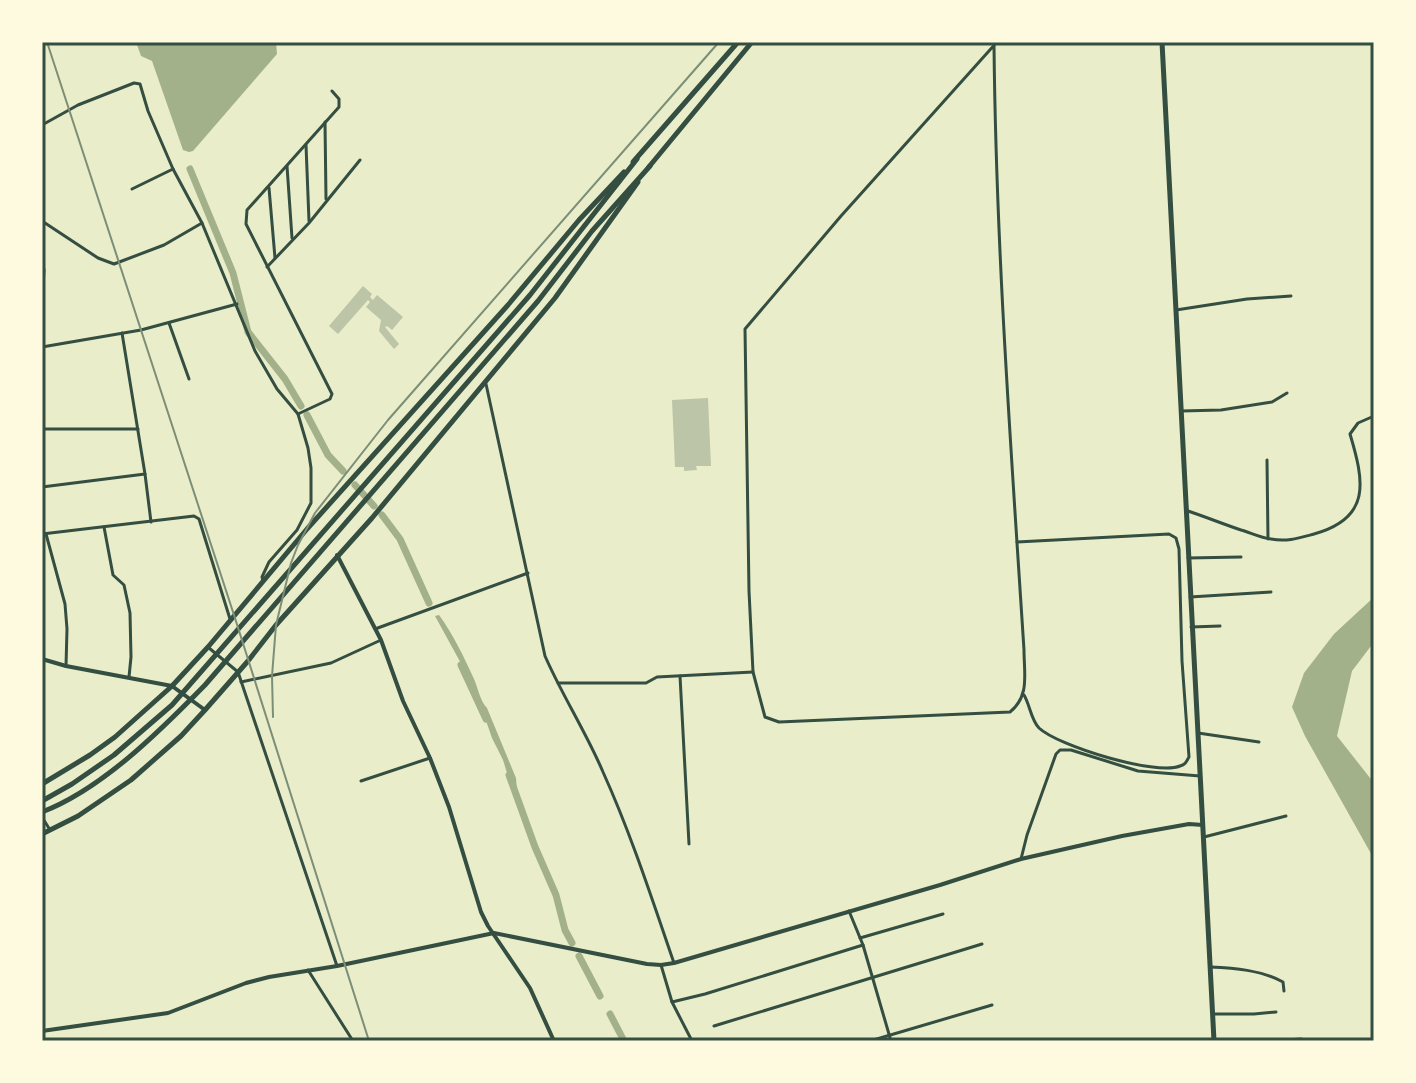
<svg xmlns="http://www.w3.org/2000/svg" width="1416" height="1083" viewBox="0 0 1416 1083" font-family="Overpass,sans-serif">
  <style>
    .water { fill: #a3b18a }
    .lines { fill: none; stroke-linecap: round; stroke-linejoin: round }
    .canal { stroke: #a3b18a; stroke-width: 7 }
    .building { fill: #bcc5a7 }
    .minor { stroke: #344e41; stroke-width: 3 }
    .tertiary { stroke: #344e41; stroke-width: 4 }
    .primary { stroke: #344e41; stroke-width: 5 }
    .motorway { stroke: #344e41; stroke-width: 5 }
    .rail { stroke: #7c8e77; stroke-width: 2 }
    .neatline { fill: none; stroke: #344e41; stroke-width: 3 }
  </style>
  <rect width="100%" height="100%" fill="#e9edc9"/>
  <g class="water">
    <polygon points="136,42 276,42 277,54 193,151 189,152 183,150 152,61 141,56"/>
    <polygon points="1374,597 1374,642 1352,671 1337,736 1374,783 1374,859 1305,736 1292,707 1304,673 1334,634"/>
    <path d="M439,615C453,634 464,657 474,679C478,688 480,701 487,708L516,778L517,791L507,773L503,760L492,738L475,689L435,616Z"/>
  </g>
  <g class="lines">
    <g class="canal">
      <polyline points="190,169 233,273 248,332 285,379 301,406"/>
      <polyline points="307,415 328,455 343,471"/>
      <polyline points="355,485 374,506"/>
      <polyline points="382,515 400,539 429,603"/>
      <polyline points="461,665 486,719"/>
      <polyline points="509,775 535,847 556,895 565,930 572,943"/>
      <polyline points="579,956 600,996"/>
      <polyline points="610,1014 624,1041"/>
    </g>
  </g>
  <g class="building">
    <polygon points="363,286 372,294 370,297 373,300 377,295 403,317 392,330 387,326 385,327 399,344 394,349 379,331 381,320 366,307 370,302 368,300 338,334 329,326"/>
    <polygon points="708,398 711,466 696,466 697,470 684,471 684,467 675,467 672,400"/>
  </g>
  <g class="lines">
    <g class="minor">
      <path d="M994,45C996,247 1011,448 1024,650C1024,674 1030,696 1010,712L779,722L765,717L753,672L749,591L745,329L841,216L997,42"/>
      <polyline points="325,122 326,199"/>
      <polyline points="42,125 78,105 134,83 140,84 148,111 173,169 202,223 255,351 277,389 298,414 308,448 311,468 311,503 297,530 269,562 262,577 263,581"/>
      <polyline points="306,145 309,221"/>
      <polyline points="287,166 292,238"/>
      <polyline points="269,188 275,258"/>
      <polyline points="132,189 173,169"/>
      <polyline points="42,221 98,258 114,264 164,245 202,223"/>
      <polyline points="42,261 44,270 42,305"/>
      <polyline points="267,267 309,223 360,160"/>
      <polyline points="1176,310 1247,299 1291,296"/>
      <polyline points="169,323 189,379"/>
      <polyline points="122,333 145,474 151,522"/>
      <polyline points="42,347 141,330 237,304"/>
      <path d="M486,384L545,656C562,695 586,732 603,772C631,834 652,899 674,963"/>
      <polyline points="1181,411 1221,410 1272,402 1287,393"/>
      <polyline points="298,414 330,399 332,394 246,224 247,210 339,107 339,99 332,91"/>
      <polyline points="42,429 138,429"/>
      <polyline points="1267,460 1268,539"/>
      <polyline points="42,487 145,474"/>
      <path d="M1188,511C1206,517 1223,524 1241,530C1251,533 1261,538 1271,539C1287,542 1299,538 1314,534C1372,518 1364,481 1350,434L1358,423L1374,416"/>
      <polyline points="104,527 113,575 124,585 130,613 131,657 129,677"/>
      <polyline points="42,534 194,516 199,519 230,619"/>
      <polyline points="46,534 65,604 67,629 66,666"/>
      <path d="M1017,542L1169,534L1176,538L1179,549L1182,661L1189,757C1186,762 1186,764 1180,766C1156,776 1058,746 1039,728C1031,720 1030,705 1024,695"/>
      <polyline points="1188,558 1241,557"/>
      <polyline points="1190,597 1271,592"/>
      <polyline points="1191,627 1220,626"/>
      <polyline points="375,629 528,573"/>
      <polyline points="209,648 238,672 337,966"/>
      <polyline points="680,676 689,844"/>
      <polyline points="241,682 331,663 381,640"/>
      <polyline points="558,683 646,683 657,677 753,672"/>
      <polyline points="1198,733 1259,742"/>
      <polyline points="361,781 430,758"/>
      <polyline points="42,817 50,830"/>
      <polyline points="1204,837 1286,816"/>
      <polyline points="1021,859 1027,835 1056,754 1060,750 1071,750 1138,771 1200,776"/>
      <polyline points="849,911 863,945 891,1041"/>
      <polyline points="860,938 943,914"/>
      <polyline points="661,965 672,1002 692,1041"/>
      <path d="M1210,967C1234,968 1261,970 1283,982L1284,991"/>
      <polyline points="308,970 353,1041"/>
      <polyline points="672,1002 705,994 863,945"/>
      <polyline points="1213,1014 1254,1014 1276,1012"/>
      <polyline points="714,1026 982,944"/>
      <polyline points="870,1041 992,1005"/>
      <polyline points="1271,1041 1301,1039"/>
    </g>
    <g class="tertiary">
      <polyline points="337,555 381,640 403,701 430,758 449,807 481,912 488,926 530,988 554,1041"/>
      <polyline points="42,659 66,666 172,686 205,710"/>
      <polyline points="42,1031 168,1013 246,983 269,977 337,966 494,933 647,964 661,965 674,963 940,885 1021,859 1122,836 1189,824 1203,825"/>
    </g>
    <g class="primary">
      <polyline points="1162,42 1214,1041"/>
      <polyline points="633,162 738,42"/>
      <polyline points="648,168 752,42"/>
      <polyline points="42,784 90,755 115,737 172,686 208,647 307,529 508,305 579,220 624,172"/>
      <polyline points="42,834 78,816 131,780 181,736 205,710 248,661 276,625 372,518 555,298 638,182"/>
    </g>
    <g class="motorway">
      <polyline points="42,801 72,784 114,755 172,705 530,295 637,159"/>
      <path d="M42,812C102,789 160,731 205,685L538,301L592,231L650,166"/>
    </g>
    <g class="rail">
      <polyline points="47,42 234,615 369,1041"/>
      <polyline points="273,717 272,676 276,625 291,563 298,545 315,513 388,420 719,42"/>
    </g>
  </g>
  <rect width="1416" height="1083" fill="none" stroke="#fefae0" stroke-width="88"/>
  <rect x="44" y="44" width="1328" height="995" class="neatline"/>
</svg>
